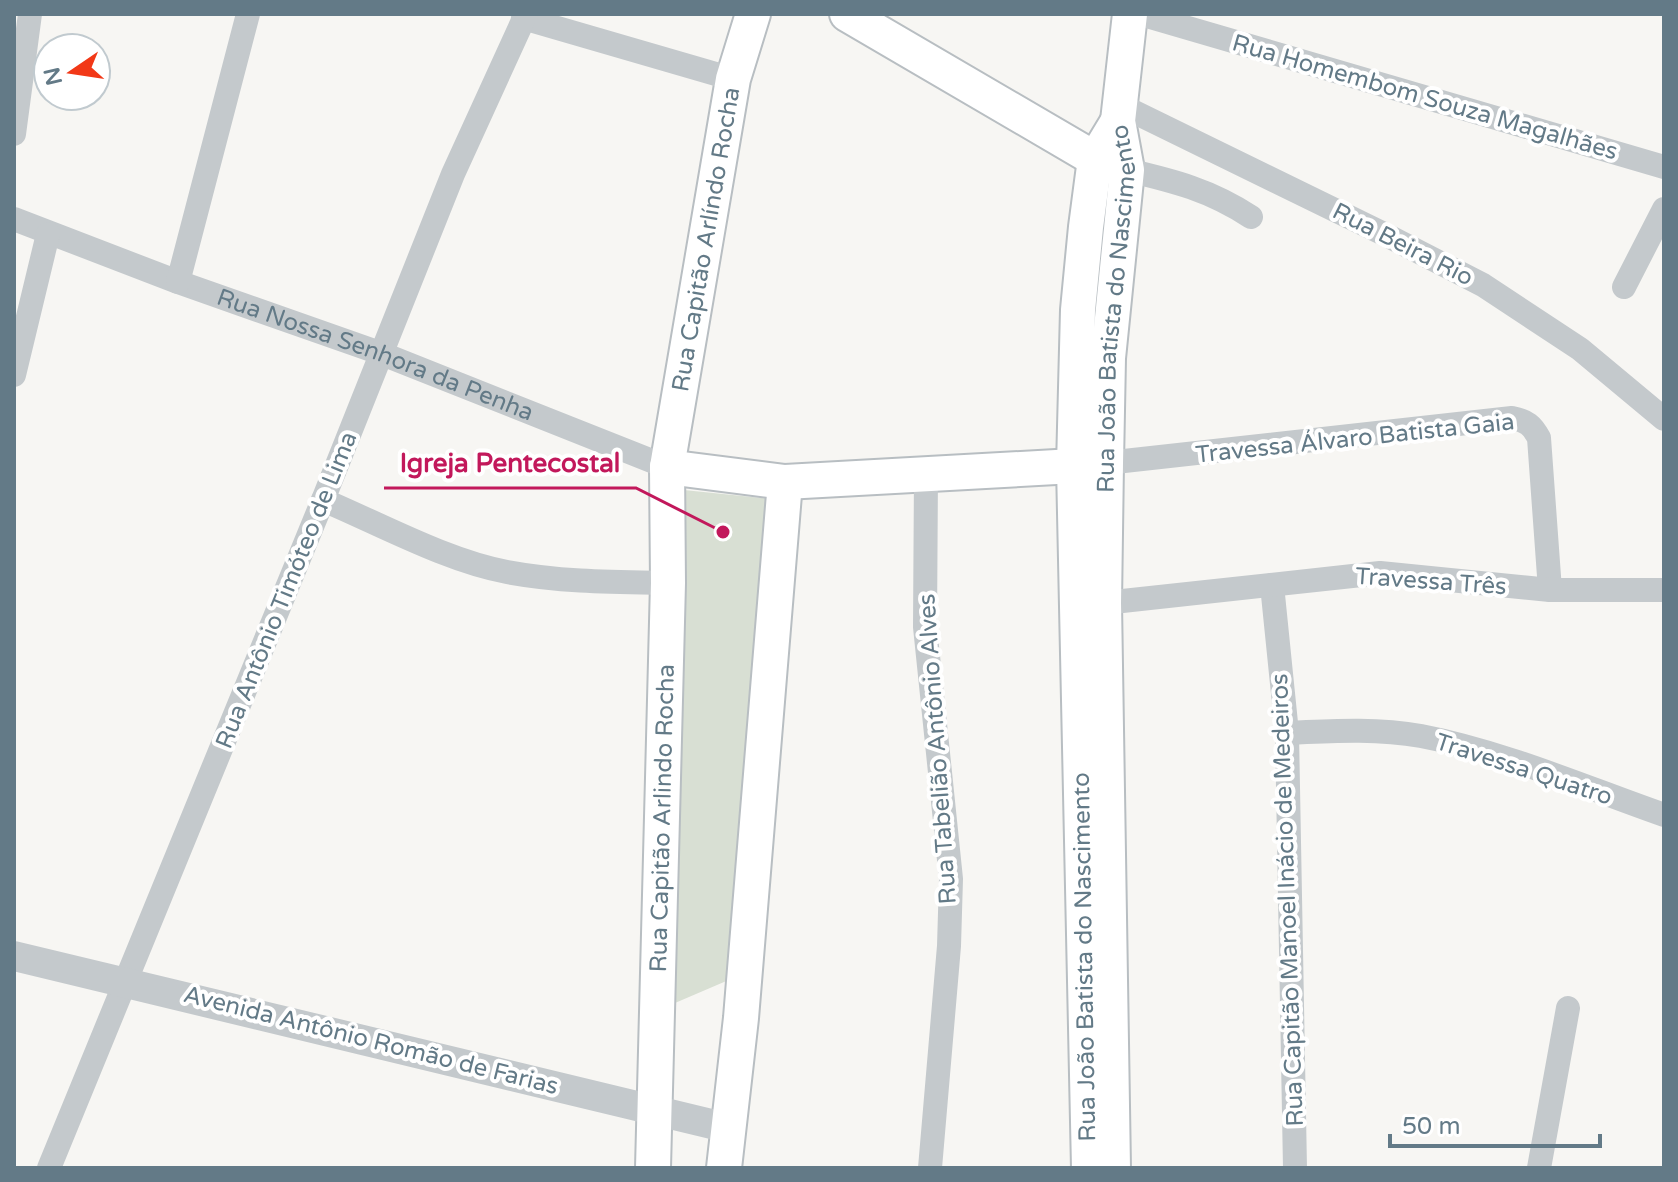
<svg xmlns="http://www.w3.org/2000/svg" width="1678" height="1182" viewBox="0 0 1678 1182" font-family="'Varela Round',sans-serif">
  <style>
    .green { fill: #d8dfd3 }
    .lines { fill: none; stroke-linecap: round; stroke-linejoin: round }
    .secondary-casing { stroke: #b8bec2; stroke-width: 38 }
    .minor { stroke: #c4c9cc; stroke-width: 24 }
    .tertiary { stroke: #c4c9cc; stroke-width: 30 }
    .secondary { stroke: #fff; stroke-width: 34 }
    .labels { text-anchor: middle; stroke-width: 8; stroke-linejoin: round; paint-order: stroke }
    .street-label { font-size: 24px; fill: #637a87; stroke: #fff }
    .leader { fill: none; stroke: #c2185b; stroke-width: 3 }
    .callout-dot { fill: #c2185b; stroke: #fff; stroke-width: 3 }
    .callout-label { font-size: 26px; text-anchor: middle; font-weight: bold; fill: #c2185b; stroke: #fff; stroke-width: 8; stroke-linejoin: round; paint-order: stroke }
  </style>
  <rect width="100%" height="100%" fill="#f7f6f3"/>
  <polygon class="green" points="684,490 771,499 738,976 661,1009"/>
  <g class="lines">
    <defs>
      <g id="secondary">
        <polyline points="847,14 1095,159 1118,167"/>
        <polyline points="667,467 785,482 1074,466"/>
        <path id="s2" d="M653,1168L668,583L667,467L733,79L753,14"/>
        <polyline points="724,1168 741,1018 785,482"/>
        <polyline points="1089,1168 1074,466 1078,310 1086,227 1095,159 1118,121"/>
        <path id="s3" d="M1113,1168L1104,603L1106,463L1108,358L1127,170L1118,121L1130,14"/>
      </g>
    </defs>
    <use href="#secondary" class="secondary-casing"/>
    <g class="minor">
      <polyline points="1140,14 1664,167"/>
      <polyline points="523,18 733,79"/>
      <polyline points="1120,105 1388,236 1483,285 1580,349 1664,419"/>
      <polyline points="14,134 30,14"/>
      <path d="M1127,170C1174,181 1210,190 1251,217"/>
      <path id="s1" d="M14,219L178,282L380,353L667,467"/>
      <polyline points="178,282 248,14"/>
      <polyline points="1624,287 1664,209"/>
      <polyline points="14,375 48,234"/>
      <path d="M1106,463L1512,418C1527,421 1532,425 1539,438L1550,590"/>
      <polyline points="926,473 925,627 951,879 949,946 930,1168"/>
      <path d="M323,500C380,524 447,561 507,572C561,582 614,582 668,583"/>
      <polyline points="1272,585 1287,733 1295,1168"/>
      <polyline points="1104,603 1380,573 1550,590 1664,590"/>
      <path d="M1287,733C1331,731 1376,728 1421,736C1504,752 1584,787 1664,815"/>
      <polyline points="49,1168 323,500 453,174 526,14"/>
      <polyline points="1539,1168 1568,1008"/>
    </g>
    <polyline class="tertiary" points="14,956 728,1128"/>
    <use href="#secondary" class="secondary"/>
  </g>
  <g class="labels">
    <g class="street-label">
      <text transform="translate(1425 97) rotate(16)" y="8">Rua Homembom Souza Magalhães</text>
      <text dy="8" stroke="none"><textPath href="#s2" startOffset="932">Rua Capitão Arlíndo Rocha</textPath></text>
      <text transform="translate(1403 244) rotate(27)" y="8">Rua Beira Rio</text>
      <text dy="8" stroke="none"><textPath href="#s3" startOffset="860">Rua João Batista do Nascimento</textPath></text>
      <text dy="8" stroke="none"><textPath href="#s1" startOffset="386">Rua Nossa Senhora da Penha</textPath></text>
      <text transform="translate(1355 438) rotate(-6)" y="8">Travessa Álvaro Batista Gaia</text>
      <text transform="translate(1431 581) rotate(4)" y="8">Travessa Três</text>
      <text transform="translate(286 590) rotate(-68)" y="8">Rua Antônio Timóteo de Lima</text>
      <text transform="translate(937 749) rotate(-94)" y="8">Rua Tabelião Antônio Alves</text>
      <text transform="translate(1524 769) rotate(18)" y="8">Travessa Quatro</text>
      <text dy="8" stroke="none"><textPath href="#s2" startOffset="350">Rua Capitão Arlindo Rocha</textPath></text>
      <text transform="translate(1287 900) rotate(-92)" y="8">Rua Capitão Manoel Inácio de Medeiros</text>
      <text transform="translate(1084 957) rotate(-91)" y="8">Rua João Batista do Nascimento</text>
      <text transform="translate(371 1040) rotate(14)" y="8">Avenida Antônio Romão de Farias</text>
    </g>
  </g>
  <path class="leader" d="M723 532L636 488H384"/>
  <circle class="callout-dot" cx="723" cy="532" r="8"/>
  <g class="callout-label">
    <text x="510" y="472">Igreja Pentecostal</text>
  </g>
  <rect width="1678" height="1182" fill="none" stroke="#637a87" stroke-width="32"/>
  <g transform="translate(72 72) rotate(257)"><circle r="38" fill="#ffffff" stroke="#c1cacf" stroke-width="2"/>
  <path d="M0-6L14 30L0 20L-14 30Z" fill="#f23817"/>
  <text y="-12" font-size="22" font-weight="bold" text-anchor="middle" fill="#637a87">N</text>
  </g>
  <path d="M1390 1134v12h210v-12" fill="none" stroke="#637a87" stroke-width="4"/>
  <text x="1402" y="1134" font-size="24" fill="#637a87" stroke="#ffffff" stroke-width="6" paint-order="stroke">50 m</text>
</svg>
